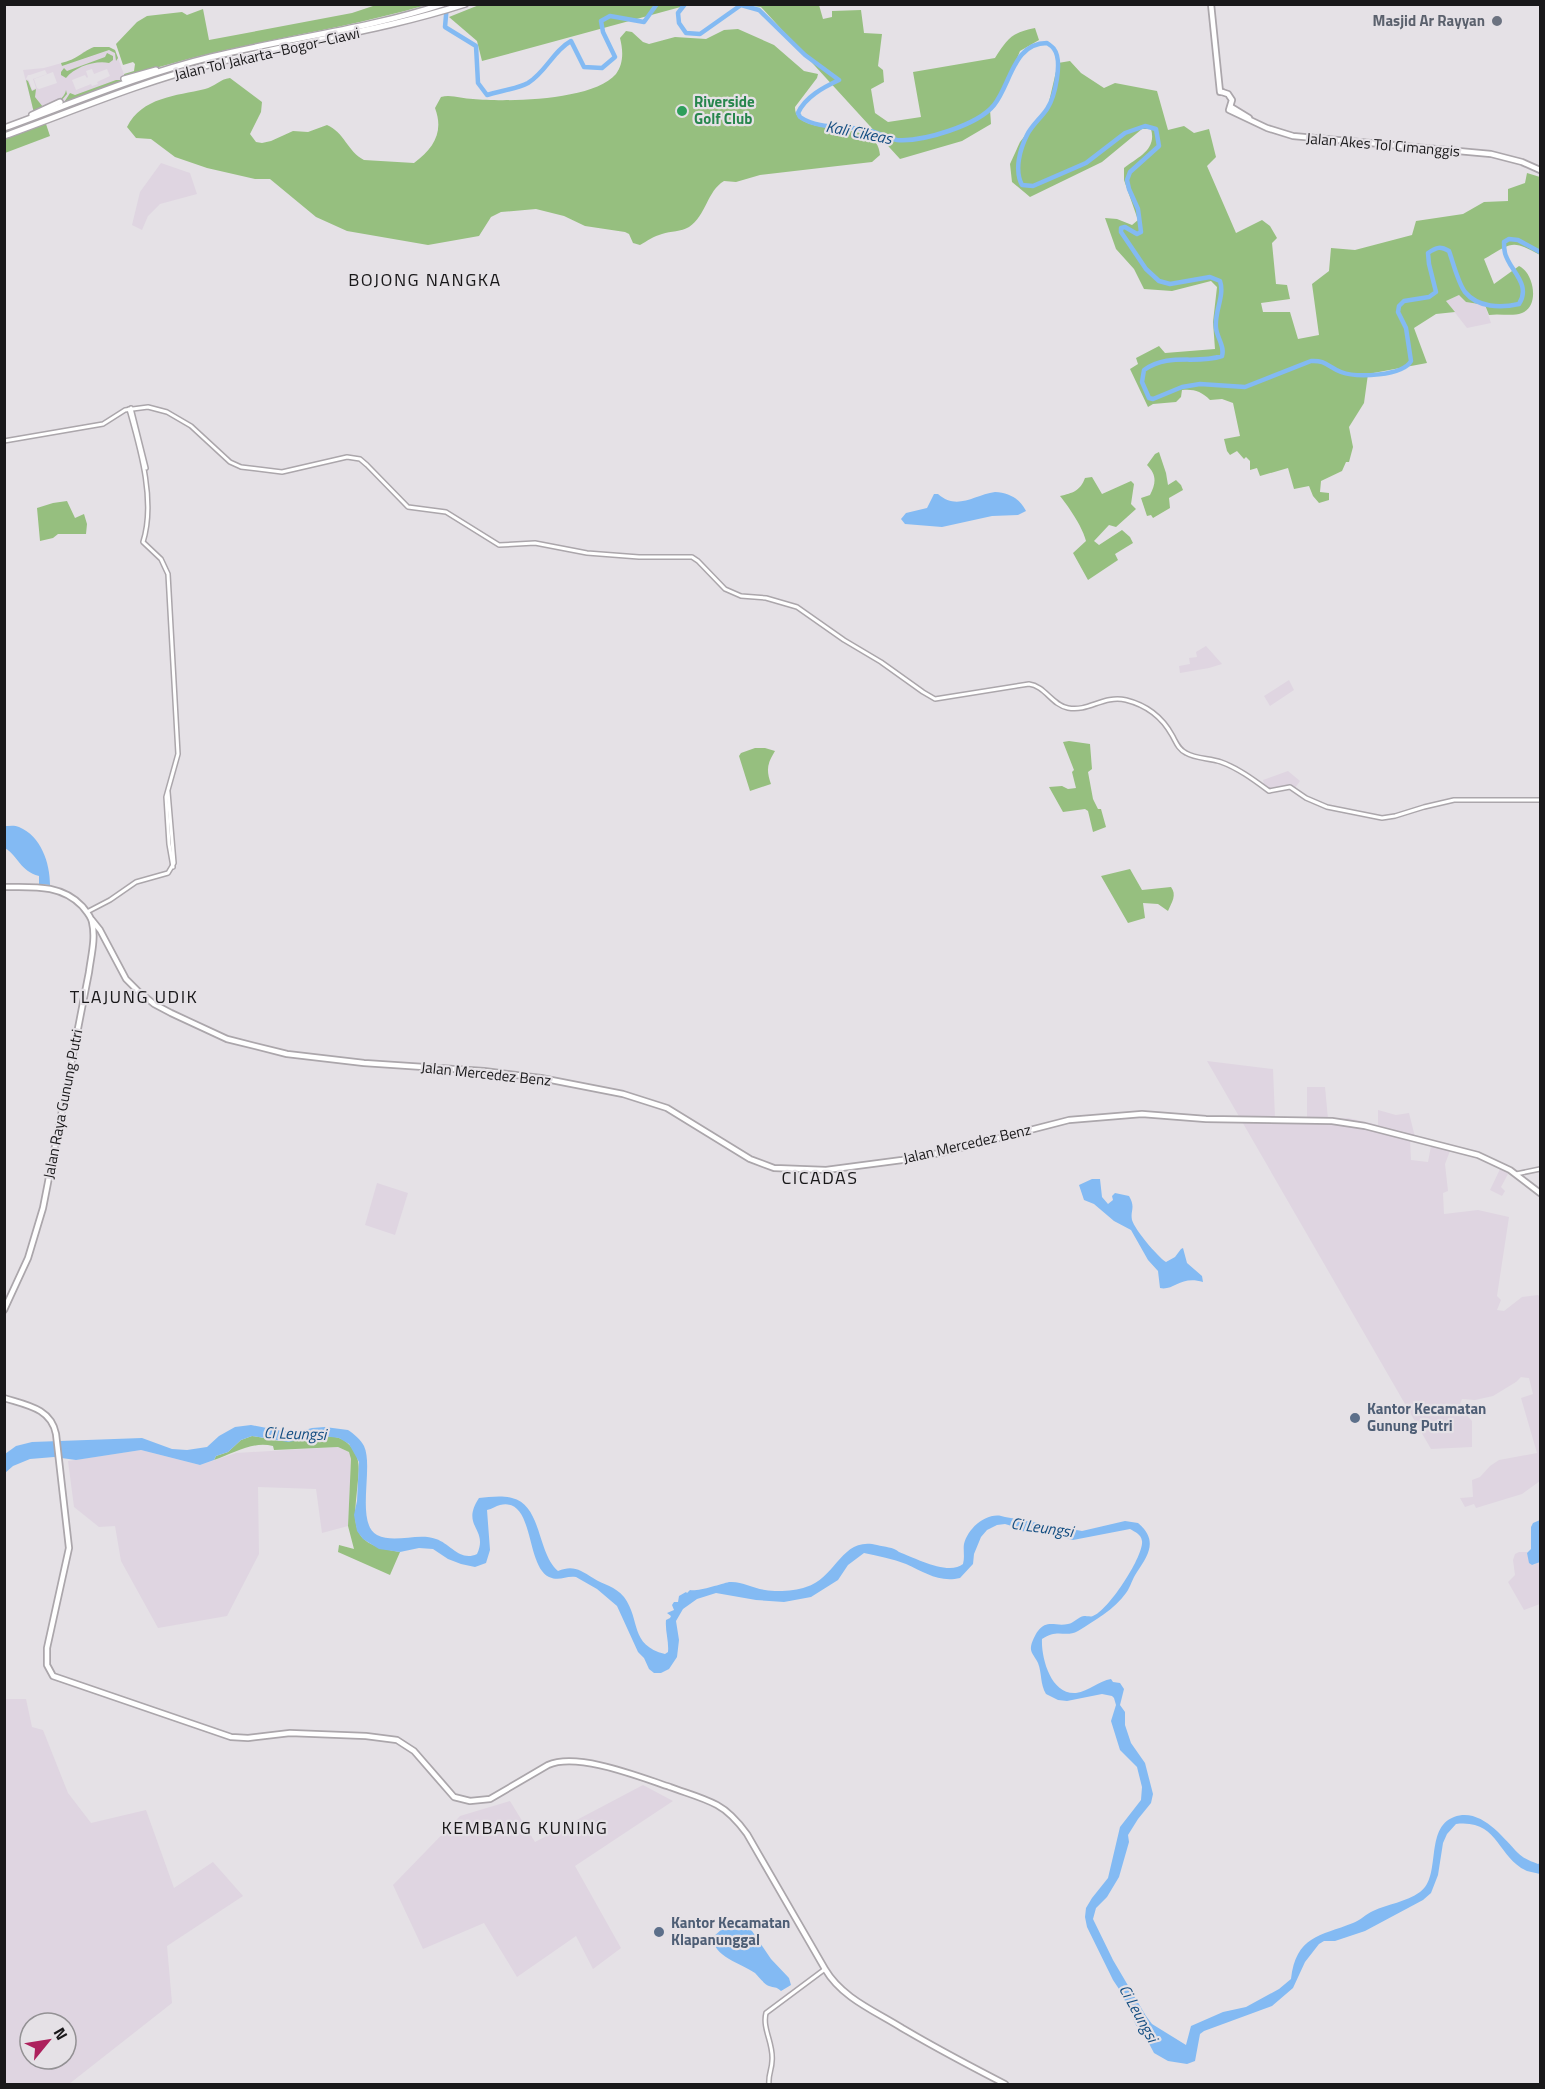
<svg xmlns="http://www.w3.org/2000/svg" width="1545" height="2089" viewBox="0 0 1545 2089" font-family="'Titillium Web',sans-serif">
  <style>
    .built { fill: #dfd5e1; fill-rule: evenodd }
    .green { fill: #96bf7f }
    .water { fill: #83baf3 }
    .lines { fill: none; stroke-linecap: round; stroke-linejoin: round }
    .river { stroke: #83baf3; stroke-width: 4.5 }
    .minor-casing { stroke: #aba6ab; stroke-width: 6 }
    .major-casing { stroke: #aba6ab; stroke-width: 8 }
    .highway-casing { stroke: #aba6ab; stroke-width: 8 }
    .minor { stroke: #fff; stroke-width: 3 }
    .major { stroke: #fff; stroke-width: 4.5 }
    .highway { stroke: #fff; stroke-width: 5 }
    .worship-dot { fill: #6b7280; stroke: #e5e1e6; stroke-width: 2 }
    .leisure-dot { fill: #2e9e5b; stroke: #e5e1e6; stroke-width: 2 }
    .service-dot { fill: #5c6f8a; stroke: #e5e1e6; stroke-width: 2 }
    .labels { text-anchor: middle; stroke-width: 4.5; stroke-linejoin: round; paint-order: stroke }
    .worship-label { font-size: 15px; font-weight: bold; fill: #5b616d; stroke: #e5e1e6; text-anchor: end }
    .street-label { font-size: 15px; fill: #19181a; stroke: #e5e1e6 }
    .leisure-label { font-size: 15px; font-weight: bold; fill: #27864d; stroke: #e5e1e6; text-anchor: start }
    .service-label { font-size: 15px; font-weight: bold; fill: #4e5e75; stroke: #e5e1e6; text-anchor: start }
    .water-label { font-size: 16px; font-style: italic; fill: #144e82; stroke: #e5e1e6 }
    .quarter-label { font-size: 18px; letter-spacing: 1.5px; fill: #19181a; stroke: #e5e1e6 }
  </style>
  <rect width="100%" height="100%" fill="#e5e1e6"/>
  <g class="built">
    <path d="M94,47H109L115,50L126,80L63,104L61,101L34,113L23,70L44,68L76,59L83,52ZM92,69L94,74L107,69L110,76L97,82L98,84L92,86L91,84L76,90L72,80L85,75L87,78L88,77L86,71ZM45,70L47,74L33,79L36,88L32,90L29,80L26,79L28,75H30ZM53,72L57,83L39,89L37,88L34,79Z"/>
    <polygon points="161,163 190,173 197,194 160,204 148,216 142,230 132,225 140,192"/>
    <polygon points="1459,295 1466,302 1485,305 1491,323 1467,328 1446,301"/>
    <polygon points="1206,646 1222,664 1209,668 1180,673 1179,666 1190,664 1189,658 1197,657 1196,652"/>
    <polygon points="1289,680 1294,690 1270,706 1264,696"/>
    <polygon points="1288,771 1300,781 1295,788 1292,785 1270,789 1264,784 1263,780"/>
    <polygon points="1207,1061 1273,1069 1275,1118 1307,1120 1307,1087 1325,1087 1328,1119 1348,1118 1378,1125 1378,1110 1396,1115 1409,1113 1416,1141 1410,1139 1411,1160 1428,1162 1431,1146 1450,1151 1445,1164 1448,1191 1443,1193 1444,1214 1478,1210 1509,1217 1497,1296 1501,1300 1497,1310 1504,1311 1522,1297 1538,1295 1540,1297 1540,1481 1522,1494 1476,1508 1474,1504 1465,1507 1460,1498 1473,1497 1472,1480 1480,1477 1490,1466 1499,1460 1537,1453 1521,1398 1533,1394 1529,1378 1521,1377 1516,1382 1493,1396 1475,1400 1462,1399 1459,1407 1472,1421 1472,1447 1431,1449"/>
    <polygon points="1501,1167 1509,1172 1501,1187 1505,1191 1502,1196 1490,1190"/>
    <polygon points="377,1183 408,1193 395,1235 365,1225"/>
    <polygon points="338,1447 349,1452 351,1459 348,1526 322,1533 316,1489 258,1487 259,1554 227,1616 158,1628 121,1561 115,1526 99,1527 74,1507 68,1461 141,1450 200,1465 236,1453"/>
    <polygon points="1519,1552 1527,1552 1530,1564 1533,1565 1540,1562 1540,1604 1524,1610 1508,1582 1515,1575 1513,1560 1515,1554"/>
    <path d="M5,1699H26L32,1727L43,1730L68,1793L91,1823L146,1810L174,1888L213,1862L243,1896L167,1946L172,2003L69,2084H5ZM30,2023H66V2059H30Z"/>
    <polygon points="643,1785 673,1801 575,1866 621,1948 593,1969 576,1936 517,1977 484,1923 423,1949 393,1885 460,1816 510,1801 535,1842"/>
  </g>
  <g class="green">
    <path d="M376,5H426C327,34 223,44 125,78L124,74L134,71L135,64L133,62L123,65L116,44L137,22L147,16L182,12L187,15L203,9L209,40L352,13Z"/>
    <polygon points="479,5 479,4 688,5 482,61 477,41 449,17"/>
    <path d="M746,5H819L823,19L832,17V11L861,10L864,33L882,34L878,66L883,70L884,82L871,89L875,113L888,122L921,117L913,72L995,58C1008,38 1011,33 1035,28L1039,40L1020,51L1006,86L990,109L991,124L962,141L900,159L761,7Z"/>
    <path d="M738,29L774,45L804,71L818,74L817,78L795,107C794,141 879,115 880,155L872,162L760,175L736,182L724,181C707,191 706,216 689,227C681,232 671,231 662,234C654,236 647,241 640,245L633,243L629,234L625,232L585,226L564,216L536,209L501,212L491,217L479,236L428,245L347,231L316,217L270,179H255L207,168L175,157L151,139L136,138L127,127C142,97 176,96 205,89C214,87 220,79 230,78L262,102L261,112L250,134L256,142L262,143L271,141L293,131L308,132L327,125C344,132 348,152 364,160L414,163C434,148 444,132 435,108L441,97C451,94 462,99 473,99C506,102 593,101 616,74C624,63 623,50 620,38L626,31L632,32L643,42L649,44L675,37L706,39L724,30Z"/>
    <path d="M94,47H109L115,50L118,58L116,61L115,53L109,50L62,66L61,63C78,59 80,53 94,47Z"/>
    <path d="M107,53L113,56V60L109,63C95,60 75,67 66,78L61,75V72L64,68L67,71L105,57Z"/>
    <path d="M1070,61L1081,73L1104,88L1115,83L1157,91L1168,130L1184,126L1194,133L1209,129L1216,157L1207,166L1236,233L1262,220L1270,226L1277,238L1272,243L1276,284L1287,285L1290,299L1261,303L1263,312H1290L1298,339L1319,335L1312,284L1329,271L1331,248L1355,250L1412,235L1416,221L1463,214L1484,202L1508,201V189L1525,183L1527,173L1540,177V255C1511,239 1512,243 1484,259L1494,284L1519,266C1534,273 1540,306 1522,313C1511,317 1501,313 1489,315L1485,305L1466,302L1459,295L1446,301L1455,312L1436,314L1414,328L1427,363L1368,374L1364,403L1349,427L1353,447L1349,462H1346L1342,471L1321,481L1320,492L1329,493V500L1319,503L1313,496L1309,486L1294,489L1288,468L1260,476L1257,468L1250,470V461L1246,457L1244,459L1237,451L1230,455L1227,451L1224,439L1240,436L1233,403L1222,399L1210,400C1201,391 1194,389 1182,390L1181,397L1176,402L1153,404L1148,407L1130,369L1138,364L1136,358L1159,346L1165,353L1215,349L1213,322L1217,287L1211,281L1172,291L1144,289L1134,269L1116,249L1105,218L1117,219L1132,225L1138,220L1124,180V168C1138,157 1157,150 1151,129H1142L1102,162L1030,197L1012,182L1010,164L1020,142L1048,106L1058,63Z"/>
    <path d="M26,80L28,81L32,91L36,89L35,97L43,107C52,103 64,101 66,90L67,94L61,101L34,113Z"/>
    <polygon points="116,80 126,80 63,104 70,93 75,95"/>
    <polygon points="45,121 50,136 5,153 5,136"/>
    <path d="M1159,452L1166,473L1168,485L1176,480L1181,485L1183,490L1169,498L1170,508L1153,518L1151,515L1147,516L1141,498L1150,495C1156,483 1157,475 1147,465L1155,454Z"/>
    <path d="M1092,477L1102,494L1131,481L1134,484L1131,504L1136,509L1116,527L1109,525L1094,541L1099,545L1122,530L1130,537L1133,543L1115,554L1118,560L1088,580L1073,553L1086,541C1083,528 1069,507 1060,496C1073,493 1080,491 1085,478Z"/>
    <polygon points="67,501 75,518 84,514 87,524 86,534 58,534 53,538 40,541 37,508 53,503"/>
    <polygon points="1069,741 1090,744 1092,769 1088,772 1093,799 1098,809 1101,809 1106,827 1093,832 1088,811 1085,809 1063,812 1049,787 1062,786 1068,789 1076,788 1072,772 1074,770 1063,742"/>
    <path d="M755,748H765L775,751C767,764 766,770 771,784L750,791L739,756L741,753Z"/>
    <path d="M1130,869L1142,890L1171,887C1177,895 1172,902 1168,911L1158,904L1143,903L1145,918L1128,923L1101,876Z"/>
    <path d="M252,1436C261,1437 270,1440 279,1441C287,1441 295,1441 302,1441C314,1439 326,1434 339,1438C345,1440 349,1444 353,1449C360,1460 359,1468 358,1480C354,1525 347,1544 400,1552L390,1575L338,1552L339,1545L354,1549L348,1526L351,1459L349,1452L338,1447L274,1450L273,1446C252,1441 235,1453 214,1460L216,1456L228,1452L241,1440Z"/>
  </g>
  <g class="water">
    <path d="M995,492C1010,493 1020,499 1026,511L1018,515L992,516L942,527L905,524L901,519L906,513L927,508L934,494H938C957,511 974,495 995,492Z"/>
    <path d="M4,826C9,826 15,825 19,827C41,836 50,863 50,885L39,884V876C20,871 19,857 5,848Z"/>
    <path d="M1092,1179H1100L1102,1197L1108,1204L1113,1200L1112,1196L1115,1193L1129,1196C1136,1208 1130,1210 1132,1220C1135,1230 1157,1256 1166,1262L1175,1257L1181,1249L1183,1248L1187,1263L1202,1276L1203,1282C1181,1275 1174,1291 1160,1288L1158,1271L1148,1260L1131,1230L1114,1221L1094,1204L1084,1200L1079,1185Z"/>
    <path d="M251,1425L282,1431L298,1432L312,1428L325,1427L348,1430C354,1434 361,1440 364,1446C374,1467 355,1523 377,1535C395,1544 418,1532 436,1539C451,1544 460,1562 477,1554C489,1528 460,1527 479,1498C489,1497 502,1495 512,1498C542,1505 537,1553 558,1571C573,1565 580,1570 593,1578C604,1585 615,1586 624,1597C641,1620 629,1645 665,1654L668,1652C669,1641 665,1631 666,1620L670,1618L671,1616L667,1613L674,1610L672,1605L674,1602H678L679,1596L686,1592L687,1593L690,1590C697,1592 721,1584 729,1582C742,1581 752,1588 765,1590C777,1592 795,1591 806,1587C837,1578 841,1536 877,1545C885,1547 893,1547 899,1552C915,1558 949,1576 963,1564C965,1557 963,1550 964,1544C968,1527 989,1510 1005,1517L1082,1531L1125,1521L1138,1523C1158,1540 1149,1554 1137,1572C1132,1579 1131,1586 1126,1593C1115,1609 1094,1621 1078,1631C1065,1638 1058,1628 1042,1639C1041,1658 1051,1695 1076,1693C1089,1691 1099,1681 1111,1679L1113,1682L1120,1683L1124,1689L1120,1705L1125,1712V1725L1131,1743L1145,1763L1153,1794L1151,1803L1138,1819L1128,1835L1129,1842L1119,1877L1107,1897L1096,1908L1093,1919L1113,1960L1146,2016L1152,2024L1186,2045L1191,2026L1223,2012L1246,2007L1279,1989L1291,1979C1296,1936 1320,1936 1353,1923C1361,1920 1366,1914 1373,1911C1388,1904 1406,1902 1420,1892C1442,1877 1424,1828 1454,1817C1481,1807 1503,1838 1518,1853C1524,1859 1531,1861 1538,1864L1540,1863V1874C1536,1873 1531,1872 1527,1871C1497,1858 1499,1819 1456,1824L1447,1834L1443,1843L1438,1875L1431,1893L1423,1900L1365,1931L1335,1941H1324L1319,1944L1305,1962L1293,1988L1272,2006L1204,2031L1200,2034L1195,2061L1187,2064L1168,2061L1154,2053L1144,2034L1136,2025L1121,1992L1113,1980L1087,1927L1085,1917L1086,1908L1092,1898L1108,1878L1120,1827L1141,1800L1142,1787L1137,1767L1120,1750L1111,1721L1116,1705L1114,1698L1112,1696L1102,1694L1067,1701L1058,1700L1046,1694C1040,1684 1042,1673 1038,1663C1036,1658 1030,1653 1031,1647C1031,1643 1036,1633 1038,1631C1047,1619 1056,1627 1068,1624C1074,1623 1078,1617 1084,1616C1086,1616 1092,1617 1093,1616C1108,1611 1144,1556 1142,1541C1141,1534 1135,1532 1130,1529L1073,1540L1045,1533L1021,1531L1015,1527L1005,1524L997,1525L987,1530L981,1537L974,1554L973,1564L960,1578C939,1583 924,1572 906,1564C893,1559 878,1556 864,1553L848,1565L838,1580L811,1597L784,1602L756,1600L716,1593L697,1599L683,1609L676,1621L679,1640L677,1657L669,1669L661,1673H654L649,1669L644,1658L638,1652L617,1606L597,1589L576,1577C566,1575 560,1582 549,1577C525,1565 535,1497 500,1505C496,1506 492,1509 487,1510L490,1550L486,1563L475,1567L461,1564L448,1559L433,1549L419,1548L400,1552L379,1549L363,1539L357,1531L354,1515L357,1501L359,1462L349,1444L339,1438L323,1436L288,1442L252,1436L241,1440L228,1452L216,1456L214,1460L200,1465L141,1450L76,1460L54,1457L30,1459L13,1466L5,1473V1454L16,1446L32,1442L142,1438L172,1449L187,1450L207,1447L219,1436L235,1427Z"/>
    <polygon points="1540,1520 1540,1562 1532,1565 1529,1563 1527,1553 1531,1549 1531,1527 1533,1523"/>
    <path d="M738,1919L752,1931L771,1959L789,1978L791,1985L781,1991C776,1986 774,1988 769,1986C764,1984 759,1977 755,1973C741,1963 713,1957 713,1937L730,1922Z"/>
  </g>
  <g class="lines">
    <g class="river">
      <path d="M447,4L445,27L476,46L478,83L487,95C499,91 517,89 528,83C546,72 553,51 571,41L584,67L602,68L615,57L603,32L601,21L610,16L644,22L657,4"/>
      <path d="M685,4L678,13L679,23L686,33L700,34L741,5L759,10L805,55L839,80C824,87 805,97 798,113L800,117C819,130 845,125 867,130C877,132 887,138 897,140C923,142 978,125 994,105C1011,84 1013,43 1047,43C1050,45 1053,47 1054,49C1063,61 1055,97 1047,109C1041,118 1032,125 1027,135C1020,149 1014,170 1022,185L1033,186L1086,163L1125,133L1145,126L1156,129L1159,146L1130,172L1127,180L1129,189L1138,209L1141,232L1137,234L1125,227L1121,228V232L1146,269L1159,281L1170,284L1210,277L1220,281C1225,296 1214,312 1216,328C1217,338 1225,346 1222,356C1195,365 1170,352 1144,370L1142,382L1149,398L1153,399L1182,387L1200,384L1245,387L1311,361C1326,360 1328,367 1341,372C1357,378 1403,376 1411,361L1406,328L1398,312L1399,306L1404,301L1429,297L1436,292L1429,264L1428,253C1437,247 1440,246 1449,251C1453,262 1458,283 1465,292C1478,308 1501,308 1519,304C1532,284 1509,270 1505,253C1504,249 1504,246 1504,242L1509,239L1518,240L1540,252"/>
      <polyline points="58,1451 79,1450"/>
    </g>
    <defs>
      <g id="minor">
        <polyline points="131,408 146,468"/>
        <path d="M129,409C140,448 156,501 143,542L161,559L168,574L178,754L166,797L169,844L173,867"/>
        <path d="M4,441L103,424L125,410L148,407L167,412L191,426L230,462L241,467L282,472L347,457L360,459L367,465L408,507L446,512L499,545L535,543L587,553L639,557H692L698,561L725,589L741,596L766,598L797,607L844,640L881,662L923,692L935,699L1029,684C1045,686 1052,705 1068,708C1089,712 1103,695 1126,700C1146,705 1162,717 1172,735C1176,742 1178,749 1186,753C1196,759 1210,758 1221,762C1238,768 1254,780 1269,791L1290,787L1306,798L1327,807L1382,818L1395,816L1424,807L1454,800H1540"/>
        <polyline points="87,912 110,900 136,882 168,873 174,863 168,792"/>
        <polyline points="1516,1174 1540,1169"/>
        <path d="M769,2084C768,2075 772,2069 772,2061C774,2044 762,2029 766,2013L825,1969"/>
      </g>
      <g id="major">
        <polyline points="1211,4 1220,92 1222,92"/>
        <polyline points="1222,92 1228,94 1232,100 1229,110 1267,128 1293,136 1491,154 1522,162 1540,170"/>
        <polyline points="1231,107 1249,118"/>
        <path d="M4,887C33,887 61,884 82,906C86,911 91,916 92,922C96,938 91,956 89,972L43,1208L28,1258L4,1310"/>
        <polyline points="92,920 100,930 126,979 138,991 154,1004 171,1013 227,1039 287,1054 364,1063 484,1071 541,1078 623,1094 667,1108 750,1159 774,1168 826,1170 902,1160 945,1152 1069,1120 1142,1114 1206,1119 1332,1121 1365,1126 1478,1155 1510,1170 1540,1193"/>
        <path d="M4,1398C26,1405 51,1408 56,1434L69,1548L47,1648V1665L53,1676L231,1737L248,1738L290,1733L366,1736L397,1740L414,1751L454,1797L470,1801L490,1799L548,1765C578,1752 640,1777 670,1787C686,1793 702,1797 717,1805C730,1812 739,1823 747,1834L825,1969C842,1998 875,2011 902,2028C936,2048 970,2066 1005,2084"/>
      </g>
      <g id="highway">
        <polyline points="124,79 156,70"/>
        <polyline points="32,115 60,102"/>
        <path d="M4,128C73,103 141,74 211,57C288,38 368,29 443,4"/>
        <path d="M4,136C73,111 141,82 212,64C296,42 382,31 465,4"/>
      </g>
    </defs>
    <use href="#minor" class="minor-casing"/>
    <use href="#major" class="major-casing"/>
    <use href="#highway" class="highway-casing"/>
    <use href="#minor" class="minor"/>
    <use href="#major" class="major"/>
    <use href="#highway" class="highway"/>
  </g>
  <circle class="worship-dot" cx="1497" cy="21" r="6"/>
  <circle class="leisure-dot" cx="682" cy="111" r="6"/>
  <g class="service-dot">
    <circle cx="1355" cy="1418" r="6"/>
    <circle cx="659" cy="1932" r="6"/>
  </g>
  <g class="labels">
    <g class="worship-label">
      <text x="1485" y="26">Masjid Ar Rayyan</text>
    </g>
    <g class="street-label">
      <text transform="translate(267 54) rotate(-13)" y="5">Jalan Tol Jakarta–Bogor–Ciawi</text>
      <text transform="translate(1383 145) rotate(5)" y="5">Jalan Akes Tol Cimanggis</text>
      <text transform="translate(486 1074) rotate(6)" y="5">Jalan Mercedez Benz</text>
      <text transform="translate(63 1104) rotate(-79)" y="5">Jalan Raya Gunung Putri</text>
      <text transform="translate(967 1144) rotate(-13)" y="5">Jalan Mercedez Benz</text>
    </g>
    <g class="leisure-label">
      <text x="694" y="107">Riverside<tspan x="694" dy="17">Golf Club</tspan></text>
    </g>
    <g class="service-label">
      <text x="1367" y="1414">Kantor Kecamatan<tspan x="1367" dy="17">Gunung Putri</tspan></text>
      <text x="671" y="1928">Kantor Kecamatan<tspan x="671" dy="17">Klapanunggal</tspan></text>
    </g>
    <g class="water-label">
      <text transform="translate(859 132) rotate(11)" y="6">Kali Cikeas</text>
      <text transform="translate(295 1433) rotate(2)" y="6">Ci Leungsi</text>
      <text transform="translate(1042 1527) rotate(8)" y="6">Ci Leungsi</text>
      <text transform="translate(1139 2013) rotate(61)" y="6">Ci Leungsi</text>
    </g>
    <g class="quarter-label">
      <text x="425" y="286">BOJONG NANGKA</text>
      <text x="134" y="1003">TLAJUNG UDIK</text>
      <text x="820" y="1184">CICADAS</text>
      <text x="525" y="1834">KEMBANG KUNING</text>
    </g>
  </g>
  <rect width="1545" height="2089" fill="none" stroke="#19181a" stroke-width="12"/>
  <g transform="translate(48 2041) rotate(60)"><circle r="28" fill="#e5e1e6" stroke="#939194" stroke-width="1.5"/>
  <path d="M0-4.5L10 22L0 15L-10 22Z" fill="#ad205c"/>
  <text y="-9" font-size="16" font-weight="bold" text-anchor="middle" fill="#19181a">N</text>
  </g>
</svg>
